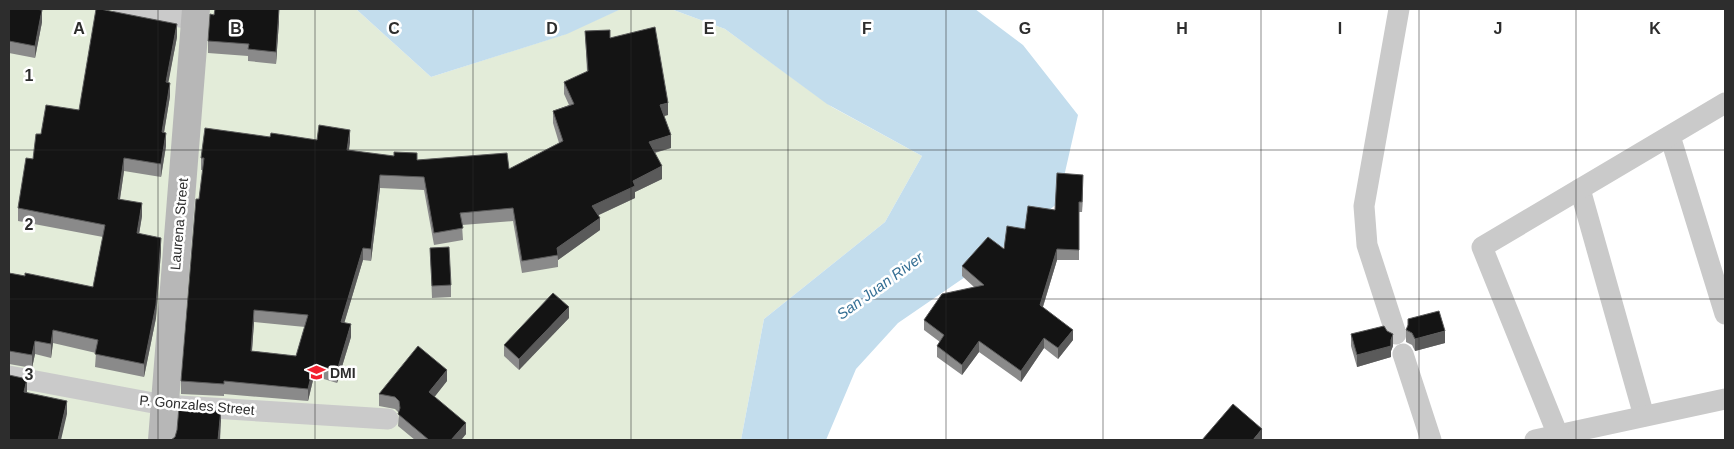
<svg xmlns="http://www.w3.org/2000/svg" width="1734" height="449" viewBox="0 0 1734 449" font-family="Helvetica,sans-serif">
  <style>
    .green { fill: #e3ecd9 }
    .water { fill: #c3dded }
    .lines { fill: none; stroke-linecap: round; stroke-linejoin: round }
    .street { stroke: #cacaca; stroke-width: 21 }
    .secondary { stroke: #b7b7b7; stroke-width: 28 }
    .wall { fill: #8a8a8a; fill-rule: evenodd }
    .shaded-wall { fill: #5a5a5a }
    .building { fill: #141414; stroke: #5a5a5a; fill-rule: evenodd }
    .grid { fill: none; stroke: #2d2d2d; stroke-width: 1; stroke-opacity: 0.55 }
    .labels { text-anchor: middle; stroke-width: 5; stroke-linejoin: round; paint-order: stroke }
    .street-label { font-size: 14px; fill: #2d2d2d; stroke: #fff }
    .poi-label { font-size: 14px; font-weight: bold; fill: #2d2d2d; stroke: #fff; text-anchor: start }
    .water-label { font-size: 15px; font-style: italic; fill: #356f94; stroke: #fff }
    .grid-label { font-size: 16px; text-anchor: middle; font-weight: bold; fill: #2d2d2d; stroke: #fff; stroke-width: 5; stroke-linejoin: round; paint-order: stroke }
  </style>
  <rect width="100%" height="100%" fill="#fff"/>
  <polygon class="green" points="9,9 356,9 431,77 563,35 620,9 671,9 725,29 832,107 922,156 885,222 764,319 741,440 9,440"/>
  <g class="water">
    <polygon points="356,9 621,9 567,34 431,77"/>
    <polygon points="671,9 975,9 1023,45 1078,115 1058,203 968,275 898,323 856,369 826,440 741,440 764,319 885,222 922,156 827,104 725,29"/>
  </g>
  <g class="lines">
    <g class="street">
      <polyline points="123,9 195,19"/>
      <polyline points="1670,136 1725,314"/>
      <polyline points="1580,189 1644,416"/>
      <polyline points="1396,334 1367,245 1364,206 1399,9"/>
      <polyline points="1403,354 1431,440"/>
      <polyline points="9,376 164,405 388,419"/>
      <polyline points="1535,440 1725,399"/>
      <polyline points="1560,440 1482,247 1725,103"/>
    </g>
    <polyline class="secondary" points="162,440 196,9"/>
  </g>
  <g class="wall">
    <polygon points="9,12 42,22 35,58 9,53"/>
    <polygon points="214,15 279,21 276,64 248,61 248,56 208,53 208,41"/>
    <path d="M585,31L610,38L668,115L664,116L671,148L655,153L662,179L635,192V198L599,215L600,230L558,260V267L522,273L513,221L462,225L463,240L434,245L424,190L380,188L371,261L363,260L344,323L351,337L337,383L314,376L308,401L224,394V396L181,394V381L199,199L203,170H201V158L270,137L350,142L349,150L417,160L509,169L559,143L553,123V111L569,105L564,94V82L587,72ZM254,322L305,327L296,356L252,351Z"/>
    <polygon points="177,37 168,82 170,96 164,132 166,146 161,177 124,171 120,199 142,216 139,234 161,251 156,318 144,377 95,367 96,353 53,343 51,358 35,354 32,368 9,364 9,273 25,276 93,287 103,237 18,221 18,208 41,134 79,110"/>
    <polygon points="1083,185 1082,212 1079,212 1079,260 1057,260 1043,307 1073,340 1058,359 1044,348 1021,382 979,352 962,375 937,357 937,346 940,342 924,330 924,320 974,287 962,276 962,266 1004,249 1025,229 1055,210"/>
    <polygon points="430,248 451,285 451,297 432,298"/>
    <polygon points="569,318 519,370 504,356 504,345"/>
    <polygon points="1406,330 1445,343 1415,351 1412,345 1406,342"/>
    <polygon points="1351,334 1393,346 1391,351 1391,357 1357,367 1351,346"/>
    <polygon points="447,381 434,397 466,434 461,440 415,440 398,426 399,413 395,409 379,406 379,394"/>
  </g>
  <g class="shaded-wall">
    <polygon points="279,9 279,21 276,64 276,52"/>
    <polygon points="42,10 42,22 35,58 35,46"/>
    <polygon points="177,24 177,37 166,95 166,82"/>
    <polygon points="170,83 170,96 162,145 162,132"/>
    <polygon points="668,103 668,115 660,117 660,105"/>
    <polygon points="350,130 350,142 347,162 347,150"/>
    <polygon points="166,133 166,146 161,177 161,164"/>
    <polygon points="671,135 671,148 649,154 649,142"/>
    <polygon points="124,158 124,171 118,212 118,199"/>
    <polygon points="662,166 662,179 635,192 635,198 592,218 592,206 633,181"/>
    <polygon points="380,175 380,188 371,261 371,249"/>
    <polygon points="1083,175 1083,185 1082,212 1082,202"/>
    <polygon points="142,203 142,216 137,246 137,233"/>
    <polygon points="600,218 600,230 558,260 557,248"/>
    <polygon points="161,238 161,251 156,318 144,377 144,364"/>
    <polygon points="363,248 363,260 341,334 341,322"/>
    <polygon points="1057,249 1057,260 1040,316 1040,305"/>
    <polygon points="569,307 569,318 519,370 519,359"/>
    <polygon points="254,310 254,322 251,364 251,351"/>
    <polygon points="351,324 351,337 337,383 337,371"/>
    <polygon points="53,330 53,343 51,358 51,344"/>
    <polygon points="1073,330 1073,340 1058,359 1058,348"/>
    <polygon points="1445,331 1445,343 1415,351 1415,339"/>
    <polygon points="1393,334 1393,346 1391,351 1391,357 1357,367 1357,355 1391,340"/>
    <polygon points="1044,338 1044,348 1021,382 1021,371"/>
    <polygon points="35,341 35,354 32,368 32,355"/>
    <polygon points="979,341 979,352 962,375 962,365"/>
    <polygon points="314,364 314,376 308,401 308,389"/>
    <polygon points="447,370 447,381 429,404 429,392"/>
    <polygon points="27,379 27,392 24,405 24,392"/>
    <polygon points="67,401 67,414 61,440 58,440"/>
    <polygon points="221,409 221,421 220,440 218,440"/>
    <polygon points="466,423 466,434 461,440 451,440"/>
    <polygon points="1262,429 1262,440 1253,440"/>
  </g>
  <g class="building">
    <polygon points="9,9 36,9 42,10 35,46 9,41"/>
    <polygon points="96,9 100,9 177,24 166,82 170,83 162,132 166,133 161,164 124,158 118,199 142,203 137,233 161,238 156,305 144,364 95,354 98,340 53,330 51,344 35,341 32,355 9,351 9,273 25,276 25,273 93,287 105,225 18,208 26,158 33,159 36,134 41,134 46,105 79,110"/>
    <polygon points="215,9 279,9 276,52 248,49 249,44 208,41 210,14 214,15"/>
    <path d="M655,27L668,103L660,105L671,135L649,142L662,166L633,181L635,186L592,206L600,218L557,248L558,255L522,261L513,208L460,213L463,228L434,233L424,177L380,175L371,249L363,248L341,322L351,324L337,371L314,364L308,389L224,381V384L181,381L196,199H199L204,158H201L205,128L270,137L271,133L317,140L319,125L350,130L347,150L394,156V152L417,153V160L507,153L509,169L563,141L553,111L574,104L564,82L588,71L585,31L610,30V38ZM254,310L308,315L296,356L251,351Z"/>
    <polygon points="1057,173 1083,175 1082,202 1079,202 1079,250 1057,249 1040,305 1073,330 1058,348 1044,338 1021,371 979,341 962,365 937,346 944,335 924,320 942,294 984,285 962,266 988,237 1004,249 1007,226 1025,229 1028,206 1055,210"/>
    <polygon points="449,247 451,285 432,286 430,248"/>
    <polygon points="553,293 569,307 519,359 504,345"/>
    <polygon points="1439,311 1445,331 1415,339 1412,333 1406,330 1408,325 1408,319"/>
    <polygon points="1384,326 1387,331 1393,334 1391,340 1391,346 1357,355 1351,334"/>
    <polygon points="418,346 447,370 429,392 466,423 451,440 429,440 398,414 400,408 399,401 395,397 379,394"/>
    <polygon points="9,375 27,379 24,392 67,401 58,440 9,440"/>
    <polygon points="1233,404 1262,429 1253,440 1202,440"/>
    <polygon points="179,407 221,409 218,440 171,440 175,437 177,430"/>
  </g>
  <path class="grid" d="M158,9V440M315,9V440M473,9V440M631,9V440M788,9V440M946,9V440M1103,9V440M1261,9V440M1419,9V440M1576,9V440M9,150H1725M9,299H1725"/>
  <defs>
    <symbol id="school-bare" viewBox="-9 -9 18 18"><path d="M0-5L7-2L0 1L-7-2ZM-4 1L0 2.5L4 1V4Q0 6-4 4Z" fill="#f2212f" stroke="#fff" stroke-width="2.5" paint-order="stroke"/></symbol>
  </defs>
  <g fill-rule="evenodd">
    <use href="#school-bare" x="304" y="360" width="25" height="25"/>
  </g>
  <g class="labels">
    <g class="street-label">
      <text transform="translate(179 224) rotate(-85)" y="5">Laurena Street</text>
      <text transform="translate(197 405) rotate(5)" y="5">P. Gonzales Street</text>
    </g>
    <g class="poi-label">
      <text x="330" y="378">DMI</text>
    </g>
    <g class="water-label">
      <text transform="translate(880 286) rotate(-36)" y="5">San Juan River</text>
    </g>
  </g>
  <g class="grid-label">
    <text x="79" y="34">A</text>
    <text x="236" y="34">B</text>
    <text x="394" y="34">C</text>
    <text x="552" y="34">D</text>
    <text x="709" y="34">E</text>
    <text x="867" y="34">F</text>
    <text x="1025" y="34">G</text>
    <text x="1182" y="34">H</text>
    <text x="1340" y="34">I</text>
    <text x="1498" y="34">J</text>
    <text x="1655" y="34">K</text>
    <text x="29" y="81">1</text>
    <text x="29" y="230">2</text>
    <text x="29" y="380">3</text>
  </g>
  <rect width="1734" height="449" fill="none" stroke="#2d2d2d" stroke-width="20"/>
</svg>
